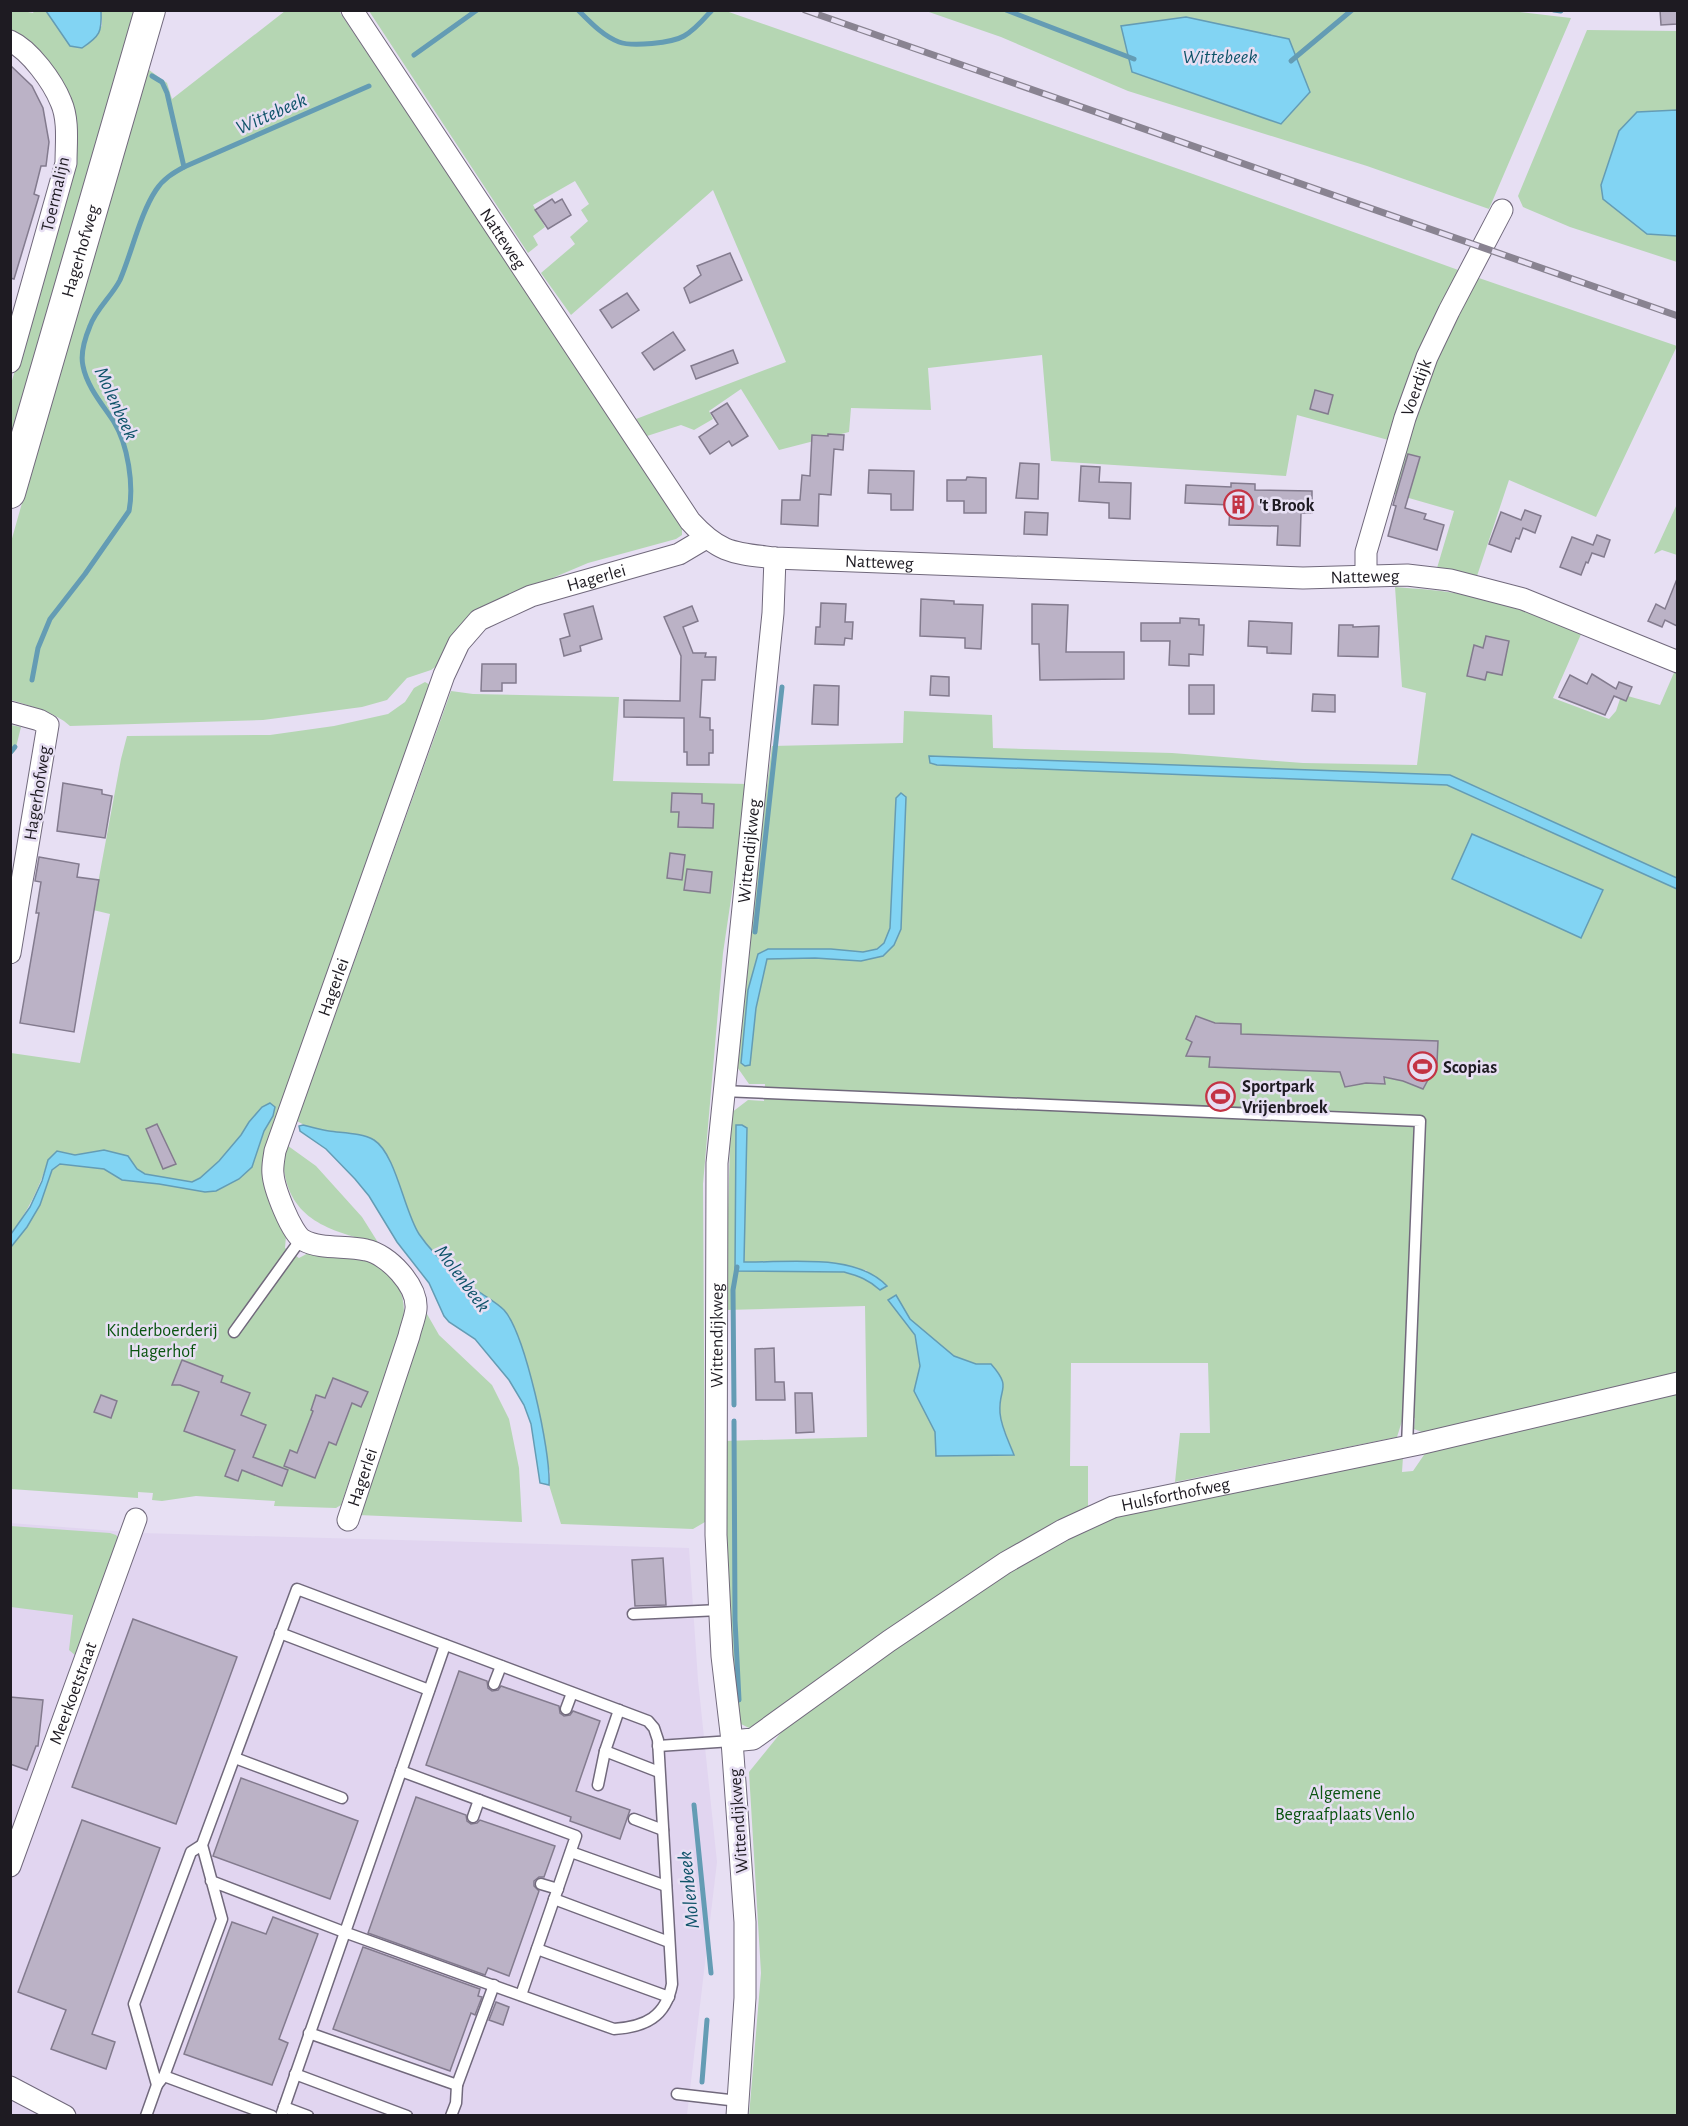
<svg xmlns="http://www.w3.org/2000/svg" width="1688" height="2126" viewBox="0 0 1688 2126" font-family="'Alegreya Sans',sans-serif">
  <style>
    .built { fill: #e1d5f0 }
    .green { fill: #b5d6b3; fill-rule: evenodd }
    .water { fill: #82d4f3; stroke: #649cb4; stroke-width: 1.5 }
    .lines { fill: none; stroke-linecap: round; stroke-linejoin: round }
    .stream { stroke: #649cb4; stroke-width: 5 }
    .building { fill: #bbb2c6; stroke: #837b8e; stroke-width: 1.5 }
    .lane-casing { stroke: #71697c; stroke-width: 13 }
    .street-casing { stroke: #71697c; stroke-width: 23 }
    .secondary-casing { stroke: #71697c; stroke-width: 32 }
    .lane { stroke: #fff; stroke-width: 10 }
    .street { stroke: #fff; stroke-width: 21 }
    .secondary { stroke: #fff; stroke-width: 30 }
    .rail-casing { stroke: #898391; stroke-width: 7 }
    .rail { stroke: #e7dff3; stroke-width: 4.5; stroke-dasharray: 14; stroke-linecap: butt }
    .labels { text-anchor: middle; stroke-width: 5; stroke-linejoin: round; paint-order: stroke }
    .street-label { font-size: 18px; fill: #1e1b22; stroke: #e7dff3 }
    .poi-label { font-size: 18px; font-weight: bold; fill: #1e1b22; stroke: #e7dff3; text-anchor: start }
    .park-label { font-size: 18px; fill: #0a5410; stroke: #e7dff3 }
    .water-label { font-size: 20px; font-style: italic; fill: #0e5369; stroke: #e7dff3 }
  </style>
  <rect width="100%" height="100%" fill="#e7dff3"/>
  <polygon class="built" points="10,1523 141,1533 689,1548 698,1680 717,1862 687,2115 11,2115"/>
  <g class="green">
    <path d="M1503,10L1571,18L1489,209L1367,166L1128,91L1001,37L926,11ZM1186,17L1310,93L1281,124L1132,72L1122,26Z"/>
    <polygon points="11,11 23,11 33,13 34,11 46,11 70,46 102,26 101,11 140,11 11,457 11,384 72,173 76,131 11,36"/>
    <path d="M285,11H339L682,522V535L676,539L588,563L529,588L438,665L431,670L407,678L387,700L362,707L263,720L70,726C55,712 31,706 11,700V542L145,67L167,83L172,99Z"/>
    <polygon points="369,11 726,11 1193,174 1461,271 1392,441 1297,415 1286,476 1051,461 1042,355 928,368 931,410 851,408 849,432 779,450 741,389 709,411 713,419 694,430 681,425 647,436 636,419 786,362 713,190 571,315 541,273 575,244 570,237 588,221 581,210 589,204 575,181 533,205 545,227 533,236 538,245 528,253"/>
    <polygon points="1587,30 1677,31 1677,110 1637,112 1619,131 1601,185 1647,234 1677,236 1677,262 1570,227 1523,207 1518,196"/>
    <polygon points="1476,277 1677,346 1596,517 1509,480 1477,576 1437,568 1454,511 1388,492 1427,380"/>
    <polygon points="1677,504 1677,555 1662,550 1654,554"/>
    <path d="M1395,587C1419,589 1442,590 1465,595C1505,603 1543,618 1582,632L1553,698L1609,719L1616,711L1621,696L1624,695L1660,705L1676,668H1677V878L1450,775L937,765L1447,785L1677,889V1376L1427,1434L1414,1429L1415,1418L1402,1421L1397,1437L1175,1482L1180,1433H1210L1208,1363H1071L1070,1466H1088V1508L749,1728L737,1722L729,1635L723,1441L867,1437L865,1306L725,1310L731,1113L748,1100L764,1101L765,1084H749L735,1064L746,955L772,746L903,743L904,711L992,715L993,748L1172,753L1303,763L1417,765L1426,693L1402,687ZM737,1125H742L747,1128L744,1262L866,1270L880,1290C869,1280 859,1276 844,1272L735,1271ZM896,1296L910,1319L954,1356L976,1364H991C1013,1389 998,1387 1000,1413C1001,1426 1009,1441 1014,1454L937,1456L935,1432L914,1391L920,1366L915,1335L889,1300Z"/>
    <path d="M425,682L432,686L271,1154L286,1236L285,1248L299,1258L314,1250L380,1262C397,1285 407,1292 403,1322L341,1505L336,1508L274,1506L275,1501L196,1496L162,1501L152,1500L153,1493L138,1492V1498L11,1489V1247L27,1227L40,1205L52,1170L61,1164L48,1160C39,1190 28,1210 11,1234V1053L80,1063L110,914L93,910L121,759L127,736L270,735L334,726L388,714L405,702L414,688Z"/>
    <path d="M451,691L473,694L619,697L613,781L748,784L723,953L703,1184L705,1522L693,1529L561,1524L549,1485L550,1472L496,1304C462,1280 423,1252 407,1212C398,1186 392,1163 375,1141C366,1138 357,1136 348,1134C331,1130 312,1131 297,1121Z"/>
    <polygon points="11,725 21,727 15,751 11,755"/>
    <path d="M284,1143L316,1166L362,1217L379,1244C339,1232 295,1225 285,1176C283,1166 284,1154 284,1143Z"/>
    <polygon points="423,1307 439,1335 492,1385 509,1419 519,1468 522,1522 358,1515"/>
    <polygon points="1677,1393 1677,2115 749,2116 761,1973 749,1772 783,1730 887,1650 1020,1565 1075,1535 1121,1515 1403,1457 1402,1472 1413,1471 1426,1452"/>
    <polygon points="10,1526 110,1533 116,1535 120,1540 76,1656 69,1650 73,1615 11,1607"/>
  </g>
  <g class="water">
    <path d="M46,11H101C102,32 100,36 82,48L70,46Z"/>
    <polygon points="1186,17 1289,39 1310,92 1281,124 1132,72 1121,26"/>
    <polygon points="1677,110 1677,236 1647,234 1603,199 1601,185 1619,131 1637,112"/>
    <polygon points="929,756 1450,775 1677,878 1677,889 1447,785 937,765 930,763"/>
    <polygon points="901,793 906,797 901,929 894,945 883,956 861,961 815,958 767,959 756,1008 750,1065 745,1066 741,1063 748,990 758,954 768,949 831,949 863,952 877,949 884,943 890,928 896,798"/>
    <polygon points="1472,834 1603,890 1581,938 1452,879"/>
    <polygon points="270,1103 275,1107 273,1116 264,1131 252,1167 239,1179 216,1191 205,1192 159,1184 122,1180 104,1169 60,1164 52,1170 40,1205 27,1227 11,1247 11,1234 30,1207 42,1181 48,1160 57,1151 75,1155 104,1150 128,1156 137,1169 145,1174 192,1182 200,1178 219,1161 241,1135 249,1122 262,1107"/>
    <path d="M303,1125C312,1127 321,1130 329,1131C343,1133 362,1133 374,1140C396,1154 404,1211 419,1234C434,1256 456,1275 478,1291C486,1297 496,1302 504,1310C525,1333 551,1452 549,1485L540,1483L531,1424L524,1405L509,1380L475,1339L449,1322L444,1316L429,1283L397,1242L369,1196L355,1179L326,1149L300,1131L299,1126Z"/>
    <path d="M736,1125H742L747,1128L744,1262C787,1263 855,1252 887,1286L880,1290C869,1280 859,1276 844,1272L735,1271Z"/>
    <path d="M896,1295L910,1319L954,1356L976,1364H991C1013,1389 998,1387 1000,1413C1001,1427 1009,1442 1014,1455L936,1456L935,1432L914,1391L920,1366L915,1335L888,1300Z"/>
  </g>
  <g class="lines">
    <g class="stream">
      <path d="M578,10C590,22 603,36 619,42C632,47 672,43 684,36C695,30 703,20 712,10"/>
      <polyline points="1006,10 1134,59"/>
      <polyline points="1554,10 1561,11"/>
      <polyline points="414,55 477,10"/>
      <polyline points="1291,61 1352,10"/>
      <polyline points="184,167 369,86"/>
      <path d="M32,680L38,648L50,619L85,574L129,511C134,485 128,445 114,422C103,405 87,387 83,366C80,353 85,338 90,326C96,309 112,296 120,280C132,252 140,214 156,190C163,179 173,173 184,167L167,93L162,82L152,76"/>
      <polyline points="10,753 15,747"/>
      <polyline points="755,932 782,687"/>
      <polyline points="734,1405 733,1290 737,1267"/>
      <polyline points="734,1421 735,1620 739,1700"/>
      <polyline points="694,1805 711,1973"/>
      <polyline points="702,2082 707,2020"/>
    </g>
  </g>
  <g class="building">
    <polygon points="1660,10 1677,10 1677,24 1661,25"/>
    <polygon points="10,65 32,86 43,108 49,142 46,166 41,166 34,194 39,196 14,279 10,278"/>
    <polygon points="552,199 555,203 562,199 571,215 548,229 535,210"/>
    <polygon points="730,253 742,280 690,303 684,288 701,275 697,266"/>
    <polygon points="627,293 639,310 612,328 600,310"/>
    <polygon points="673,332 685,350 654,370 642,353"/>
    <polygon points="733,350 738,363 696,379 691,366"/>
    <polygon points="1315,390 1333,395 1328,414 1310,409"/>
    <polygon points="727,403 748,436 732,446 729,441 710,454 699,437 718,424 711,413"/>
    <polygon points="828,434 844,435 843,450 834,449 831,495 819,494 818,526 781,524 782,500 800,500 802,475 810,476 812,435 828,436"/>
    <polygon points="1408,454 1420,457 1405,508 1426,514 1424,519 1444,525 1437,550 1388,536 1396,506 1393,505"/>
    <polygon points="1020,463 1039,464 1038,499 1016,498"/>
    <polygon points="1081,466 1100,467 1099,482 1131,483 1130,519 1109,518 1109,503 1079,501"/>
    <polygon points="869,470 914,471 913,510 891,510 891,494 868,493"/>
    <polygon points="967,477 986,478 986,513 964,513 964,501 947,501 947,480 966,480"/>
    <polygon points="1231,483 1255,484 1255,490 1312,491 1312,513 1301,513 1300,546 1277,545 1278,526 1229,525 1230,505 1185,503 1186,485 1231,487"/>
    <polygon points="1525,510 1541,516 1535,533 1523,528 1519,539 1516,538 1511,552 1489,544 1501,512 1521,520"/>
    <polygon points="1025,512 1048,513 1047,535 1024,534"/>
    <polygon points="1597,535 1610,540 1604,557 1592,553 1588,563 1586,562 1581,575 1560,567 1572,537 1593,545"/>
    <polygon points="1677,579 1677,626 1665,620 1662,627 1648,621 1656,604 1665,609"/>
    <polygon points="921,599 954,601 954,604 983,605 981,649 965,648 965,638 920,636"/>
    <polygon points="821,603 846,604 845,622 853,622 852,639 845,638 844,645 815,644 816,627 820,627"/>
    <polygon points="1032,604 1068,605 1066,652 1124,652 1124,679 1040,680 1039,644 1032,644"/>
    <polygon points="593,606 602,639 580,646 581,651 564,656 560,639 570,636 564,614"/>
    <polygon points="692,606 698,621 683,627 693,653 706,653 705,657 716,657 715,680 702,680 700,717 710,718 710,730 713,730 713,753 709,753 709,765 687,765 687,752 684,752 684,718 624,717 624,700 680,701 681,656 664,617"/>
    <polygon points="1180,618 1199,619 1199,625 1204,625 1203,655 1189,654 1189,666 1169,665 1170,641 1141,641 1141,623 1180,623"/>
    <polygon points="1249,621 1292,623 1291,654 1267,653 1267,647 1248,646"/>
    <polygon points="1339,625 1353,625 1353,627 1379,626 1378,657 1338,656"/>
    <polygon points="1486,636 1509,641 1502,675 1487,672 1485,680 1467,676 1474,645 1483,648"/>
    <polygon points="482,664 516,664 516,683 502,683 502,691 481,691"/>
    <polygon points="1592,674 1616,689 1619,682 1632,687 1626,701 1614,696 1605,715 1559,697 1570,675 1587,684"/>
    <polygon points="931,676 949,677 949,696 930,695"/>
    <polygon points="814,685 839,686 838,725 812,724"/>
    <rect x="1189" y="685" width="25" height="29"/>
    <polygon points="1313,694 1335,695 1335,712 1312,711"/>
    <polygon points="63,783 102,790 102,794 112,796 105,838 57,831"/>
    <polygon points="672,793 702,794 702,803 714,804 713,828 678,827 679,812 671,812"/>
    <polygon points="670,853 685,855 682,880 667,878"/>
    <polygon points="39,857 79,864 77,877 99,880 74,1032 20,1023 39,913 36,913 41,882 35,881"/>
    <polygon points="687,869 712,872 710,893 684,890"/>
    <polygon points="1196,1016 1215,1023 1241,1024 1241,1034 1438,1041 1437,1063 1423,1089 1403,1081 1384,1077 1385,1084 1366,1083 1345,1087 1340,1072 1209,1067 1210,1057 1186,1056 1192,1042 1186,1039"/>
    <polygon points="157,1124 176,1164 163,1169 146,1129"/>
    <polygon points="774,1348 775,1382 784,1382 785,1400 756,1400 755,1349"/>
    <polygon points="182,1360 223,1376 221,1382 250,1393 241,1415 266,1425 253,1457 288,1470 282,1486 242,1470 238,1481 225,1476 235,1450 184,1431 199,1392 180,1385 172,1385"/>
    <polygon points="333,1378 368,1392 361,1407 352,1403 336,1445 329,1442 315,1478 284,1466 290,1450 297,1453 313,1411 311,1410 316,1395 325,1398"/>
    <polygon points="795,1393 812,1393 814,1432 796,1433"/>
    <polygon points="101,1395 117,1401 111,1418 94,1412"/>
    <polygon points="663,1558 666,1605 635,1606 632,1560"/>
    <polygon points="133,1619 237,1657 176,1824 72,1787"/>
    <polygon points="459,1671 487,1681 488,1688 492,1691 498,1690 501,1686 559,1706 560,1713 564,1716 570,1715 573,1711 600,1721 576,1791 630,1810 620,1839 570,1821 571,1817 426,1765"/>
    <polygon points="10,1697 43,1700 38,1746 36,1746 27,1770 10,1764"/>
    <polygon points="241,1778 358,1821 330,1899 213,1856"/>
    <polygon points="416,1797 466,1815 467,1821 471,1824 477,1823 480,1820 555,1846 544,1877 539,1877 534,1881 534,1886 539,1891 509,1976 488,1968 485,1975 368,1933"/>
    <polygon points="82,1820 160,1848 92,2034 115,2042 106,2069 51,2049 66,2010 18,1992"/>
    <polygon points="273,1917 318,1934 279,2039 288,2043 272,2085 184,2054 232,1922 266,1934"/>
    <polygon points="363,1947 480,1989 478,1996 482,1997 475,2015 471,2013 450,2071 333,2029"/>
    <polygon points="496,2002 509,2007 503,2025 489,2020"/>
  </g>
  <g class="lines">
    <defs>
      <g id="lane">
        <polyline points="723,1091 1420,1121 1407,1446"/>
        <polyline points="234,1332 301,1239"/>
        <polyline points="633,1614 720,1610"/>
        <polyline points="280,1633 429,1690"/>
        <polyline points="494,1684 501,1666"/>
        <polyline points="566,1709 572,1693"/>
        <polyline points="658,1746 732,1741"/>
        <polyline points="605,1751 659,1772"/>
        <polyline points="235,1758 342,1798"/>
        <polyline points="401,1771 576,1836 521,1995"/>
        <polyline points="598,1785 605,1751 619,1710"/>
        <polyline points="473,1817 479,1800"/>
        <polyline points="634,1819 663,1830"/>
        <polyline points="571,1852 666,1886"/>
        <polyline points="541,1884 558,1889"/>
        <polyline points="554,1899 669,1942"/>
        <polyline points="537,1949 669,1997"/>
        <polyline points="309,2033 457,2085 494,1985"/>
        <polyline points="295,2074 407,2116"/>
        <polyline points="164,2076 272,2116"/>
        <polyline points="157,2085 134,2004 191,1852 202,1845"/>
        <polyline points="677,2094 738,2101"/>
        <polyline points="284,2107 308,2116"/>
        <path d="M146,2116L157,2085L164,2076L222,1919L202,1845L297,1589L648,1721L654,1728L658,1740L672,1984C666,2017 645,2027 614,2029L344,1932L211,1881"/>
        <polyline points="281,2116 445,1645"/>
        <polyline points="451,2116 456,2103 457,2085"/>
      </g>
      <g id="street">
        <path id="s1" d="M352,10L690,521C720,554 734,553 775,558L1303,578L1407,575L1450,580L1523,599L1678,662"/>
        <path d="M10,41C30,50 53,82 61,102C69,120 66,143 66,163L10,362"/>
        <path id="s2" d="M1366,576V552L1405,418L1427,357L1449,311L1502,210"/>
        <polyline points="10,712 39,720 48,725 10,953"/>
        <path id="s3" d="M348,1520L409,1336C411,1327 415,1318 416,1309C418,1286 388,1254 366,1250C346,1245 321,1250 303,1240C291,1233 274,1188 273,1174C272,1167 274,1158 275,1151L444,675L459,643L479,620L531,596L679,554L706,538"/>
        <path id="s4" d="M732,1741L753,1739L889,1641L1005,1563L1063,1530L1113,1507L1419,1444L1678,1383"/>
        <path id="s5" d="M10,1866L136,1519"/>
        <polyline points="10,2087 65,2116"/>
        <path id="s6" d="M737,2116L745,1998V1922L732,1741L722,1656L716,1535L717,1163L773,613L775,558"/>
      </g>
      <g id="secondary">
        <path id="s7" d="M10,493L150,10"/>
      </g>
    </defs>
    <use href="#lane" class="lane-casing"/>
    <use href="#street" class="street-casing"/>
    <use href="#secondary" class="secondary-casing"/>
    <use href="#lane" class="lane"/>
    <use href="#street" class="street"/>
    <use href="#secondary" class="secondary"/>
    <defs>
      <polyline id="rail" points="805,10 1678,316"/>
    </defs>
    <use href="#rail" class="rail-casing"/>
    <use href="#rail" class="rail"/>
  </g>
  <defs>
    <symbol id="building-ring" viewBox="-11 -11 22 22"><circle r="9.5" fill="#e7dff3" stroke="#c33344" stroke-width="1.5"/><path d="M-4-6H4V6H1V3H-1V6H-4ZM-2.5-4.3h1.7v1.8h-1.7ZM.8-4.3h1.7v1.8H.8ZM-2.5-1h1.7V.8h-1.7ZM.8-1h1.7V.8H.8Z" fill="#c33344"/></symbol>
    <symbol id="stadium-ring" viewBox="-11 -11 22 22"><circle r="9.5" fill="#e7dff3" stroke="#c33344" stroke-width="1.5"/><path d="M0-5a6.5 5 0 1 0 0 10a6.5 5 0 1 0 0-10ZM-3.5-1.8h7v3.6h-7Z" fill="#c33344"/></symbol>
  </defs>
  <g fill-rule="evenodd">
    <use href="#building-ring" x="1222" y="488" width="33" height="33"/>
    <use href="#stadium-ring" x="1406" y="1050" width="33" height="33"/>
    <use href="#stadium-ring" x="1204" y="1080" width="33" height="33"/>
  </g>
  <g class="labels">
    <g class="street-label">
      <text transform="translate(55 194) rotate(-77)" y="6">Toermalijn</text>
      <text dy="6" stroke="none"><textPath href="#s1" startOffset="274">Natteweg</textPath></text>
      <text dy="6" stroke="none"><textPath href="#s7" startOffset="252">Hagerhofweg</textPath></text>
      <text dy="6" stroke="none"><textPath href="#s2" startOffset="196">Voerdijk</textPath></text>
      <text dy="6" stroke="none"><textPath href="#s1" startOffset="813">Natteweg</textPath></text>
      <text dy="6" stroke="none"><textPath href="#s1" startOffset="1299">Natteweg</textPath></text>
      <text dy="6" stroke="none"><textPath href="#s3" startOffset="1161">Hagerlei</textPath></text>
      <text transform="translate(37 793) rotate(-81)" y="6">Hagerhofweg</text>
      <text dy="6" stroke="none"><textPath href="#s6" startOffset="1268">Wittendijkweg</textPath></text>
      <text dy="6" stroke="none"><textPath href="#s3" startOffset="639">Hagerlei</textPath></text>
      <text dy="6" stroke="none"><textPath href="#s6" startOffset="782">Wittendijkweg</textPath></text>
      <text dy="6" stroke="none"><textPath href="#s3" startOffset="45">Hagerlei</textPath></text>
      <text dy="6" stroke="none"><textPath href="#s4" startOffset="514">Hulsforthofweg</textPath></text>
      <text dy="6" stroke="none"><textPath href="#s5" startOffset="184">Meerkoetstraat</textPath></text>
      <text transform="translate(738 1821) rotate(-94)" y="6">Wittendijkweg</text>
    </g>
    <g class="poi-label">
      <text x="1259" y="511">'t Brook</text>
      <text x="1443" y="1073">Scopias</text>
      <text x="1242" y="1092">Sportpark<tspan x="1242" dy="21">Vrijenbroek</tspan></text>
    </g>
    <g class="park-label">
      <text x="162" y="1336">Kinderboerderij<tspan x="162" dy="21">Hagerhof</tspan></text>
      <text x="1345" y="1799">Algemene<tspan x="1345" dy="21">Begraafplaats Venlo</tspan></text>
    </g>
    <g class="water-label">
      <text x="1220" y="63">Wittebeek</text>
      <text transform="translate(271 113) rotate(-24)" y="7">Wittebeek</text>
      <text transform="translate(117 403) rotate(65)" y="7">Molenbeek</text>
      <text transform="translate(463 1278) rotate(53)" y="7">Molenbeek</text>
      <text transform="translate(688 1890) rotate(-96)" y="7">Molenbeek</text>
    </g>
  </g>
  <rect width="1688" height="2126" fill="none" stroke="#1e1b22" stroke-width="24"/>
</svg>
